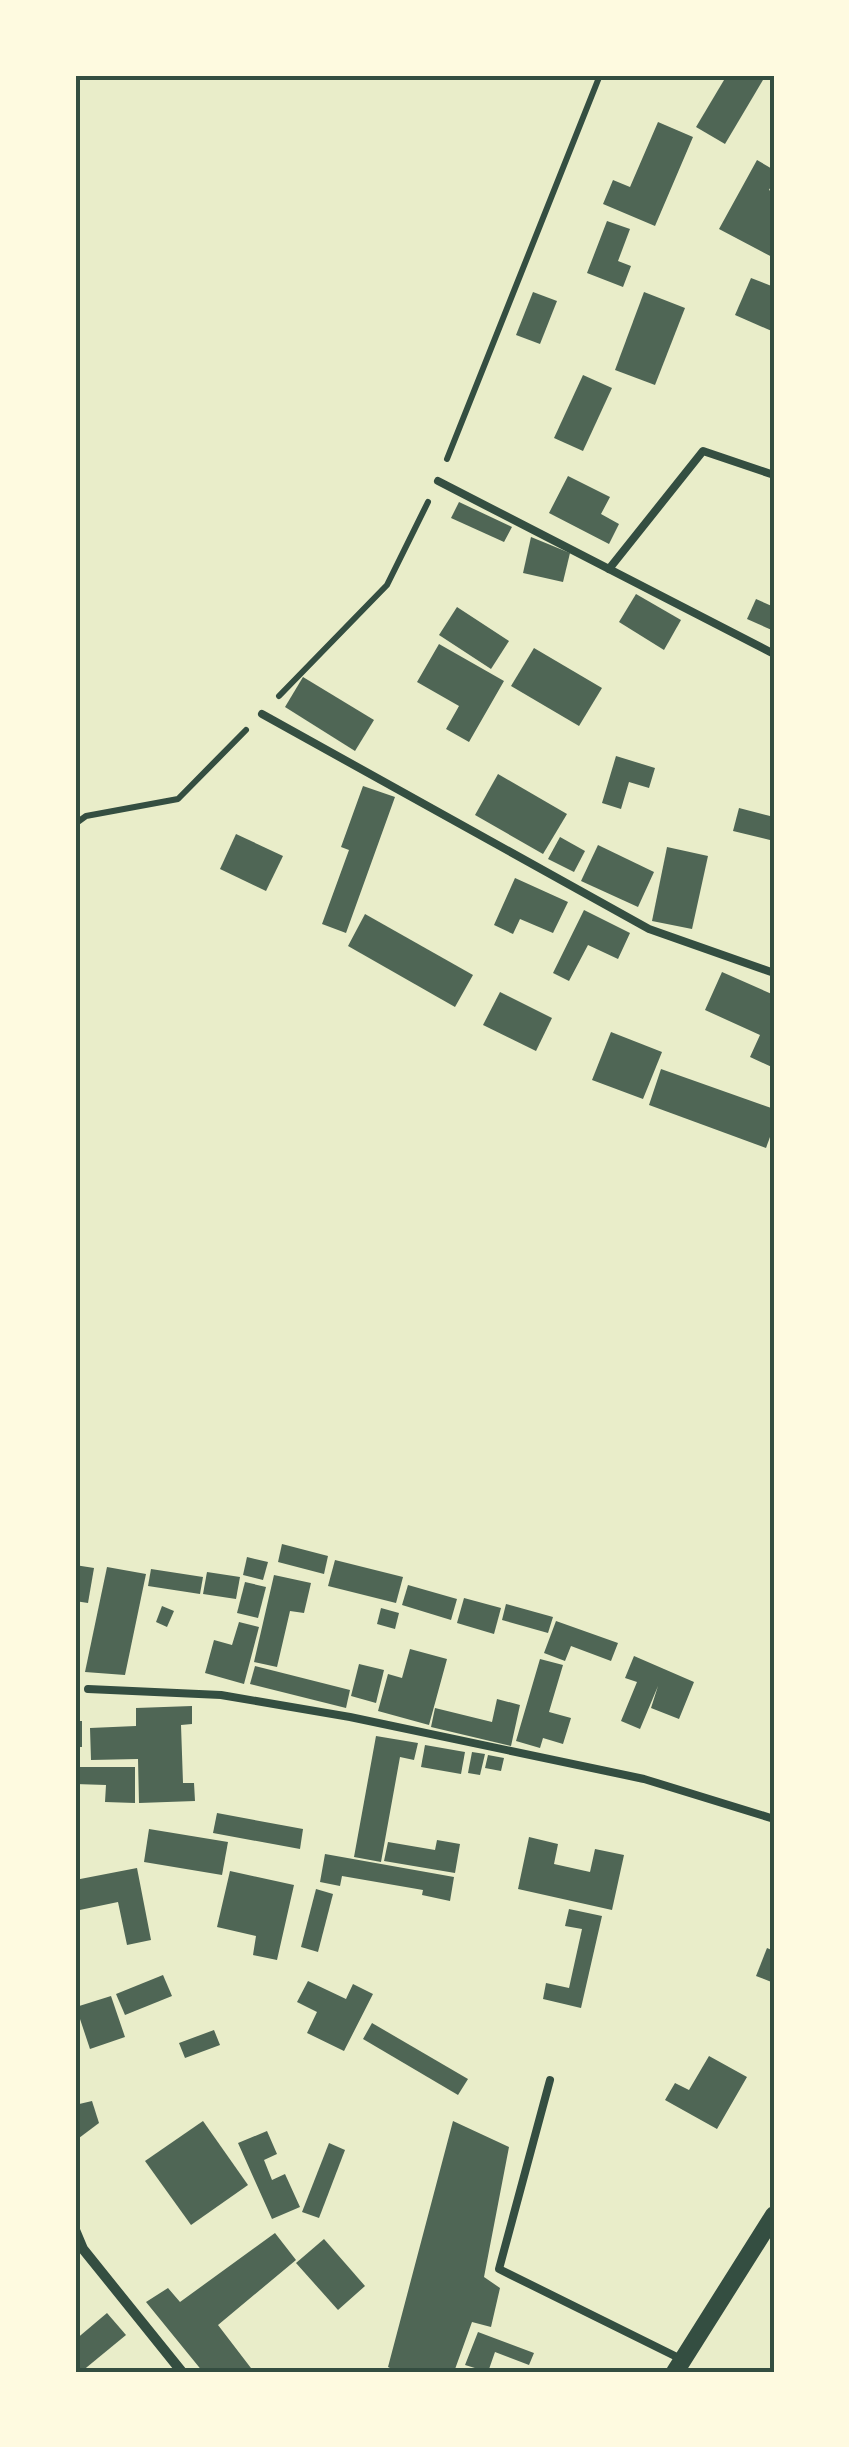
<svg xmlns="http://www.w3.org/2000/svg" width="849" height="2447" viewBox="0 0 849 2447" font-family="Commissioner,sans-serif">
  <style>
    .building { fill: #4f6655 }
    .lines { fill: none; stroke-linecap: round; stroke-linejoin: round }
    .path { stroke: #344e41; stroke-width: 6 }
    .service { stroke: #344e41; stroke-width: 8 }
    .minor { stroke: #344e41; stroke-width: 10 }
    .tertiary { stroke: #344e41; stroke-width: 18 }
    .neatline { fill: none; stroke: #344e41; stroke-width: 4 }
  </style>
  <rect width="100%" height="100%" fill="#e9edc9"/>
  <g class="building">
    <polygon points="727,75 766,75 725,144 696,127"/>
    <polygon points="658,122 693,137 655,226 603,204 613,180 630,187"/>
    <polygon points="757,160 774,170 774,181 769,190 774,193 774,258 719,229"/>
    <polygon points="607,221 630,229 618,261 631,266 623,287 587,273"/>
    <polygon points="751,278 774,287 774,332 735,315"/>
    <polygon points="533,292 557,301 540,344 516,335"/>
    <polygon points="644,292 685,308 655,385 615,370"/>
    <polygon points="583,375 612,388 583,451 554,438"/>
    <polygon points="568,476 610,497 601,514 619,524 609,544 549,513"/>
    <polygon points="459,502 512,527 504,542 451,518"/>
    <polygon points="531,537 570,553 563,582 523,573"/>
    <polygon points="636,594 681,620 664,650 619,622"/>
    <polygon points="756,599 774,607 774,631 747,619"/>
    <polygon points="457,607 509,641 491,669 439,635"/>
    <polygon points="439,644 504,681 469,742 446,729 459,706 417,682"/>
    <polygon points="534,648 602,688 579,726 511,686"/>
    <polygon points="303,677 374,720 355,751 285,707"/>
    <polygon points="616,756 655,768 649,788 629,782 621,809 602,803"/>
    <polygon points="498,774 567,814 543,854 475,815"/>
    <polygon points="363,786 395,797 346,933 322,924 349,850 341,847"/>
    <polygon points="739,808 774,817 774,841 733,831"/>
    <polygon points="236,834 283,856 266,891 220,869"/>
    <polygon points="560,837 585,851 574,872 548,859"/>
    <polygon points="598,845 654,872 638,907 581,881"/>
    <polygon points="667,847 708,856 692,929 652,921"/>
    <polygon points="515,878 568,902 553,933 520,919 513,934 494,925"/>
    <polygon points="584,910 630,933 618,959 588,945 569,981 553,973"/>
    <polygon points="365,914 473,975 455,1007 348,946"/>
    <polygon points="722,972 774,995 774,1068 750,1057 760,1035 705,1010"/>
    <polygon points="500,992 552,1018 536,1051 483,1025"/>
    <polygon points="611,1032 662,1052 643,1099 592,1080"/>
    <polygon points="661,1069 774,1109 774,1126 766,1148 649,1105"/>
    <polygon points="282,1544 328,1556 324,1574 278,1562"/>
    <polygon points="247,1557 268,1562 263,1580 243,1575"/>
    <polygon points="335,1560 403,1577 396,1603 328,1586"/>
    <polygon points="75,1565 94,1568 88,1603 75,1601"/>
    <polygon points="107,1567 146,1574 125,1675 85,1672"/>
    <polygon points="151,1569 203,1577 200,1594 148,1586"/>
    <polygon points="207,1572 240,1577 236,1599 203,1594"/>
    <polygon points="274,1575 311,1583 304,1613 290,1611 277,1667 254,1662"/>
    <polygon points="245,1582 266,1587 258,1618 237,1613"/>
    <polygon points="408,1585 457,1599 451,1620 402,1605"/>
    <polygon points="464,1598 501,1608 494,1634 457,1623"/>
    <polygon points="506,1604 553,1617 548,1633 502,1620"/>
    <polygon points="162,1606 174,1611 167,1627 156,1622"/>
    <polygon points="381,1608 399,1613 395,1629 377,1624"/>
    <polygon points="556,1621 618,1643 611,1661 571,1646 565,1661 544,1653"/>
    <polygon points="239,1622 259,1627 244,1684 205,1673 214,1640 232,1645"/>
    <polygon points="410,1649 447,1659 429,1725 378,1711 388,1674 402,1678"/>
    <polygon points="634,1656 694,1682 679,1719 651,1708 658,1686 640,1729 621,1721 637,1682 625,1678"/>
    <polygon points="540,1659 563,1665 549,1712 571,1718 563,1744 543,1738 540,1748 516,1741"/>
    <polygon points="359,1664 384,1670 376,1703 351,1696"/>
    <polygon points="255,1666 350,1690 346,1708 250,1684"/>
    <polygon points="497,1699 520,1705 511,1746 431,1727 435,1708 492,1722"/>
    <polygon points="192,1706 192,1724 181,1725 183,1783 194,1783 195,1801 139,1803 138,1759 91,1760 90,1728 136,1726 136,1708"/>
    <rect x="75" y="1721" width="7" height="26"/>
    <polygon points="376,1736 418,1743 414,1760 400,1757 381,1862 354,1857"/>
    <polygon points="425,1745 465,1752 461,1774 421,1767"/>
    <polygon points="472,1752 485,1754 480,1775 468,1773"/>
    <polygon points="488,1755 504,1758 501,1771 485,1768"/>
    <polygon points="75,1767 135,1767 135,1803 105,1802 106,1785 75,1784"/>
    <polygon points="217,1813 303,1829 300,1849 213,1833"/>
    <polygon points="149,1829 228,1842 222,1875 144,1862"/>
    <polygon points="529,1837 558,1844 554,1864 590,1872 595,1849 624,1855 612,1910 518,1889"/>
    <polygon points="437,1840 460,1844 455,1873 384,1861 388,1842 435,1850"/>
    <polygon points="325,1854 454,1877 450,1901 422,1895 423,1890 342,1876 340,1886 320,1882"/>
    <polygon points="137,1868 151,1940 127,1945 118,1902 75,1911 75,1880"/>
    <polygon points="230,1871 294,1885 277,1960 253,1955 256,1936 217,1927"/>
    <polygon points="316,1889 333,1894 318,1952 301,1947"/>
    <polygon points="569,1909 602,1916 581,2008 543,1999 546,1983 569,1988 582,1929 565,1926"/>
    <polygon points="767,1948 774,1951 774,1983 756,1976"/>
    <polygon points="163,1975 172,1996 125,2015 116,1994"/>
    <polygon points="308,1981 346,1999 353,1984 373,1994 344,2051 307,2033 317,2012 297,2002"/>
    <polygon points="111,1996 125,2037 90,2049 76,2007"/>
    <polygon points="372,2023 468,2079 458,2095 363,2039"/>
    <polygon points="214,2030 220,2045 185,2058 179,2043"/>
    <polygon points="709,2056 747,2077 717,2129 665,2100 675,2083 689,2090"/>
    <polygon points="92,2101 99,2123 75,2141 75,2105"/>
    <polygon points="203,2121 248,2185 191,2225 145,2161"/>
    <polygon points="453,2121 509,2147 484,2277 500,2288 491,2327 472,2322 454,2372 398,2372 388,2367"/>
    <polygon points="267,2131 277,2154 264,2160 272,2180 285,2174 300,2207 272,2219 238,2143"/>
    <polygon points="329,2143 345,2150 319,2218 302,2212"/>
    <polygon points="275,2233 296,2260 218,2325 254,2372 203,2372 146,2302 168,2288 180,2302"/>
    <polygon points="324,2239 365,2286 338,2310 296,2263"/>
    <polygon points="107,2313 126,2335 81,2372 75,2372 75,2340"/>
    <polygon points="478,2332 534,2353 529,2365 495,2352 488,2372 465,2365"/>
  </g>
  <g class="lines">
    <g class="path">
      <polyline points="447,459 600,75"/>
      <polyline points="279,696 387,585 428,502"/>
      <polyline points="75,824 86,816 178,799 246,730"/>
    </g>
    <g class="service">
      <polyline points="438,481 774,654"/>
      <polyline points="609,569 703,451 774,475"/>
      <polyline points="262,714 649,929 774,973"/>
      <polyline points="88,1689 221,1695 350,1717 644,1779 774,1819"/>
      <polyline points="550,2080 499,2269 683,2360"/>
    </g>
    <polyline class="minor" points="75,2230 83,2249 182,2372"/>
    <polyline class="tertiary" points="675,2372 774,2215"/>
  </g>
  <rect width="849" height="2447" fill="none" stroke="#fefae0" stroke-width="155"/>
  <rect x="78" y="78" width="694" height="2292" class="neatline"/>
</svg>
